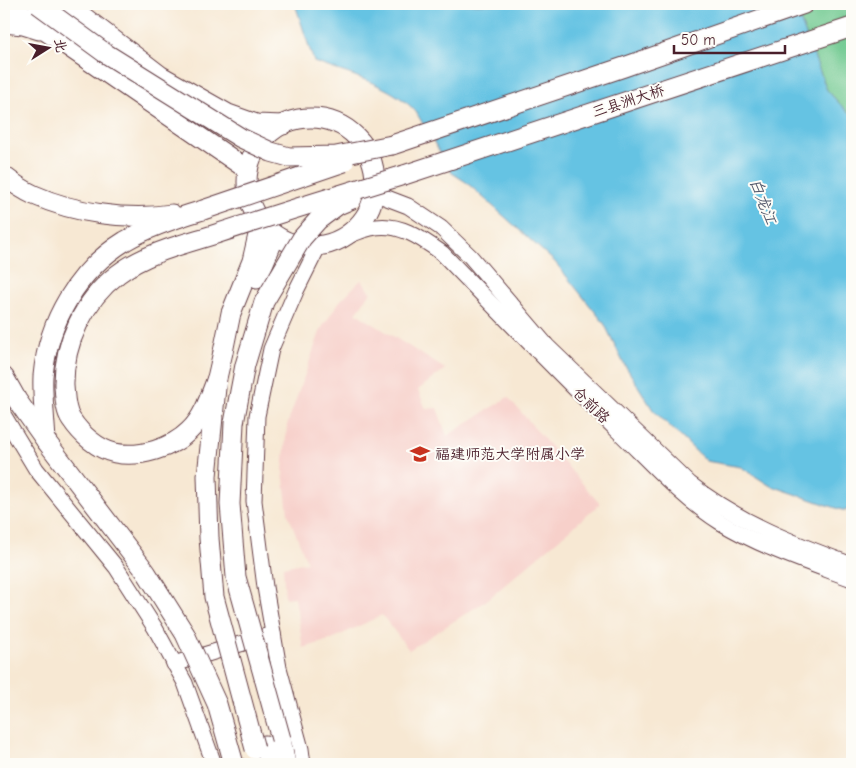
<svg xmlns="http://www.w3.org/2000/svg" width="856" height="768" viewBox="0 0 856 768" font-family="'Comic Neue','LXGW WenKai TC',sans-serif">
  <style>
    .built { fill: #f7d0ca }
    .green { fill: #70c990; stroke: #5d745e }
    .water { fill: #65c3e3; stroke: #587187 }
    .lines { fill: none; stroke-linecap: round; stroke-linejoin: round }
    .minor-casing { stroke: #643d44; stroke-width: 17 }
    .major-casing { stroke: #643d44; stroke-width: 21 }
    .minor { stroke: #fff; stroke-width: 15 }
    .major { stroke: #fff; stroke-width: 19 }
    .major-bridge-casing { stroke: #643d44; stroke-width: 21; stroke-linecap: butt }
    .major-bridge { stroke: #fff; stroke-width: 19 }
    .labels { text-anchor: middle; stroke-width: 4; stroke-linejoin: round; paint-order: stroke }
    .street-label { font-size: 15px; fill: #4a1f2b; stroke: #fdfcf7 }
    .poi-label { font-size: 15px; fill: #4a1f2b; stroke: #fdfcf7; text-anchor: start }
    .water-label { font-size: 16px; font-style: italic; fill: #53586b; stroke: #fdfcf7 }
  </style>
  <rect width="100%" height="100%" fill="#fdfcf7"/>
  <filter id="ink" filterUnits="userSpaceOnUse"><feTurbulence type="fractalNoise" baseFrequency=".02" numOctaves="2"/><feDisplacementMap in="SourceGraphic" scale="10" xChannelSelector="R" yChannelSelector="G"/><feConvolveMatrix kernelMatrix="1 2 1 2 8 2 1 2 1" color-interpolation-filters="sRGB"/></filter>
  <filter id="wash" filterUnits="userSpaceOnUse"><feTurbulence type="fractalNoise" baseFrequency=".0096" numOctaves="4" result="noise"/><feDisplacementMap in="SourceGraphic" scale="20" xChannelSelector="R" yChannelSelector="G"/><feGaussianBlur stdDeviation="1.12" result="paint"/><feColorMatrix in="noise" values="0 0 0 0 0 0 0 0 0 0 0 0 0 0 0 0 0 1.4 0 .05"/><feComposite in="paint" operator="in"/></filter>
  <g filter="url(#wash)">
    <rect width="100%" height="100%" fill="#f7e8d3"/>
    <polygon class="built" points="361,280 371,292 356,313 445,369 418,390 426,409 437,408 447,436 508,397 600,504 487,600 409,650 382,615 330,640 303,648 295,597 285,598 283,567 307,562 288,514 283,471 287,425 321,329 340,301"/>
    <polygon class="green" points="794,4 852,4 852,117 827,90"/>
    <path class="water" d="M295,4H794L827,90L852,117V510H842L769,485L741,467L706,461L653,410L623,362L604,323L555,262L466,182L452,173L416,112C393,85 347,74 314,62Z"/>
  </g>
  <g filter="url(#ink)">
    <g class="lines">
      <defs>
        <g id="minor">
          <path d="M374,193L408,206L441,228L470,256L547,346L690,484C738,522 795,544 852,565"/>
          <path d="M345,237C353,234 362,230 371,228C397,221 421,238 442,253C500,313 558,373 618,431C650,462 682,498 720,522C761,547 807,562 852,579"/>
          <polyline points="4,416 36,469 116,567 155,628 185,683 214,764"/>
          <polyline points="174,664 273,634"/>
          <polyline points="303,764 301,749 279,668 265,587 254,501 257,416 271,349 296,291 319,245"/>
        </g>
        <g id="major">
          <polyline points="10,4 47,32 248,170"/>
          <polyline points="67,4 161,76 228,114 256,124 283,125"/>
          <polyline points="4,23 23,25 39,30"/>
          <circle cx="311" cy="182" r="64"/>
          <polyline points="392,145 624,67 804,4"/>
          <polyline points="404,175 852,27"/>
          <path d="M4,176C13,183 23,190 34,195C74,213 128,221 172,214"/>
          <polyline points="257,279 275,236"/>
          <polyline points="223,352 231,313 252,261 261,222"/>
          <polyline points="4,377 17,400 46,441"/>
          <path d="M46,441C45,420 42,397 43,376C48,321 78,270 125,241C149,227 176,218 203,210"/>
          <polyline points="281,739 286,764"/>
          <polyline points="265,745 270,764"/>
        </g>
      </defs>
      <use href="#minor" class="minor-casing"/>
      <use href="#major" class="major-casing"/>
      <use href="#minor" class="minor"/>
      <use href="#major" class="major"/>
      <defs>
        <g id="major-bridge">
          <polyline points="38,4 105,53 241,138 271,152 289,157 336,156 392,145"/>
          <polyline points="203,210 344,162"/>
          <polyline points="223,352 217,378 207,476 209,538 214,597 255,749"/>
          <path d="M217,378C210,396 204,417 189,431C172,448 140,458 115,453C97,449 81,434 71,419C65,410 65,397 64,386C63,344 84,300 118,274C147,252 185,244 219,233C280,213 342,194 404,175"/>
          <polyline points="46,441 146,572 185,634 217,704 234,764"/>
          <polyline points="281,739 236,577 230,504 234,423 245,365 264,302 302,238 318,220 338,205 352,199"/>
        </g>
      </defs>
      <use href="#major-bridge" class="major-bridge-casing"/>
      <use href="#major-bridge" class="major-bridge"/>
    </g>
  </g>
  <defs>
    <symbol id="school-bare" viewBox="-9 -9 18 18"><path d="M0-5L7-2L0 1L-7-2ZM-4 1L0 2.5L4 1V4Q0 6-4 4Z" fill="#c8321e" stroke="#fdfcf7" stroke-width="2.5" paint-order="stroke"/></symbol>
  </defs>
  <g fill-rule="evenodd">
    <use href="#school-bare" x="406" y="440" width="28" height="28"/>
  </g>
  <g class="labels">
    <g class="street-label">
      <text transform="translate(628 101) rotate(-18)" y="5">三县洲大桥</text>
      <text transform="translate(591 405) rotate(44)" y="5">仓前路</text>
    </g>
    <g class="poi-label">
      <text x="435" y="459">福建师范大学附属小学</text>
    </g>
    <g class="water-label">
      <text transform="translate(764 201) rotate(69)" y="6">白龙江</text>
    </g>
  </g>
  <rect width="856" height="768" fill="none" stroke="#fdfcf7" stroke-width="20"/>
  <g transform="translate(48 48) rotate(79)" stroke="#fdfcf7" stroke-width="4" paint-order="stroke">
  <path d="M0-4L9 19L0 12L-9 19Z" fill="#4a1f2b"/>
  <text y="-8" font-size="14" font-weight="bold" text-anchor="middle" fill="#4a1f2b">北</text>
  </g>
  <path d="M674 45v8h111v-8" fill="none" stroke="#4a1f2b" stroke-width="2.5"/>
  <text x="681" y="45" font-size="15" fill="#4a1f2b" stroke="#fdfcf7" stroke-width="4" paint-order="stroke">50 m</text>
</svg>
